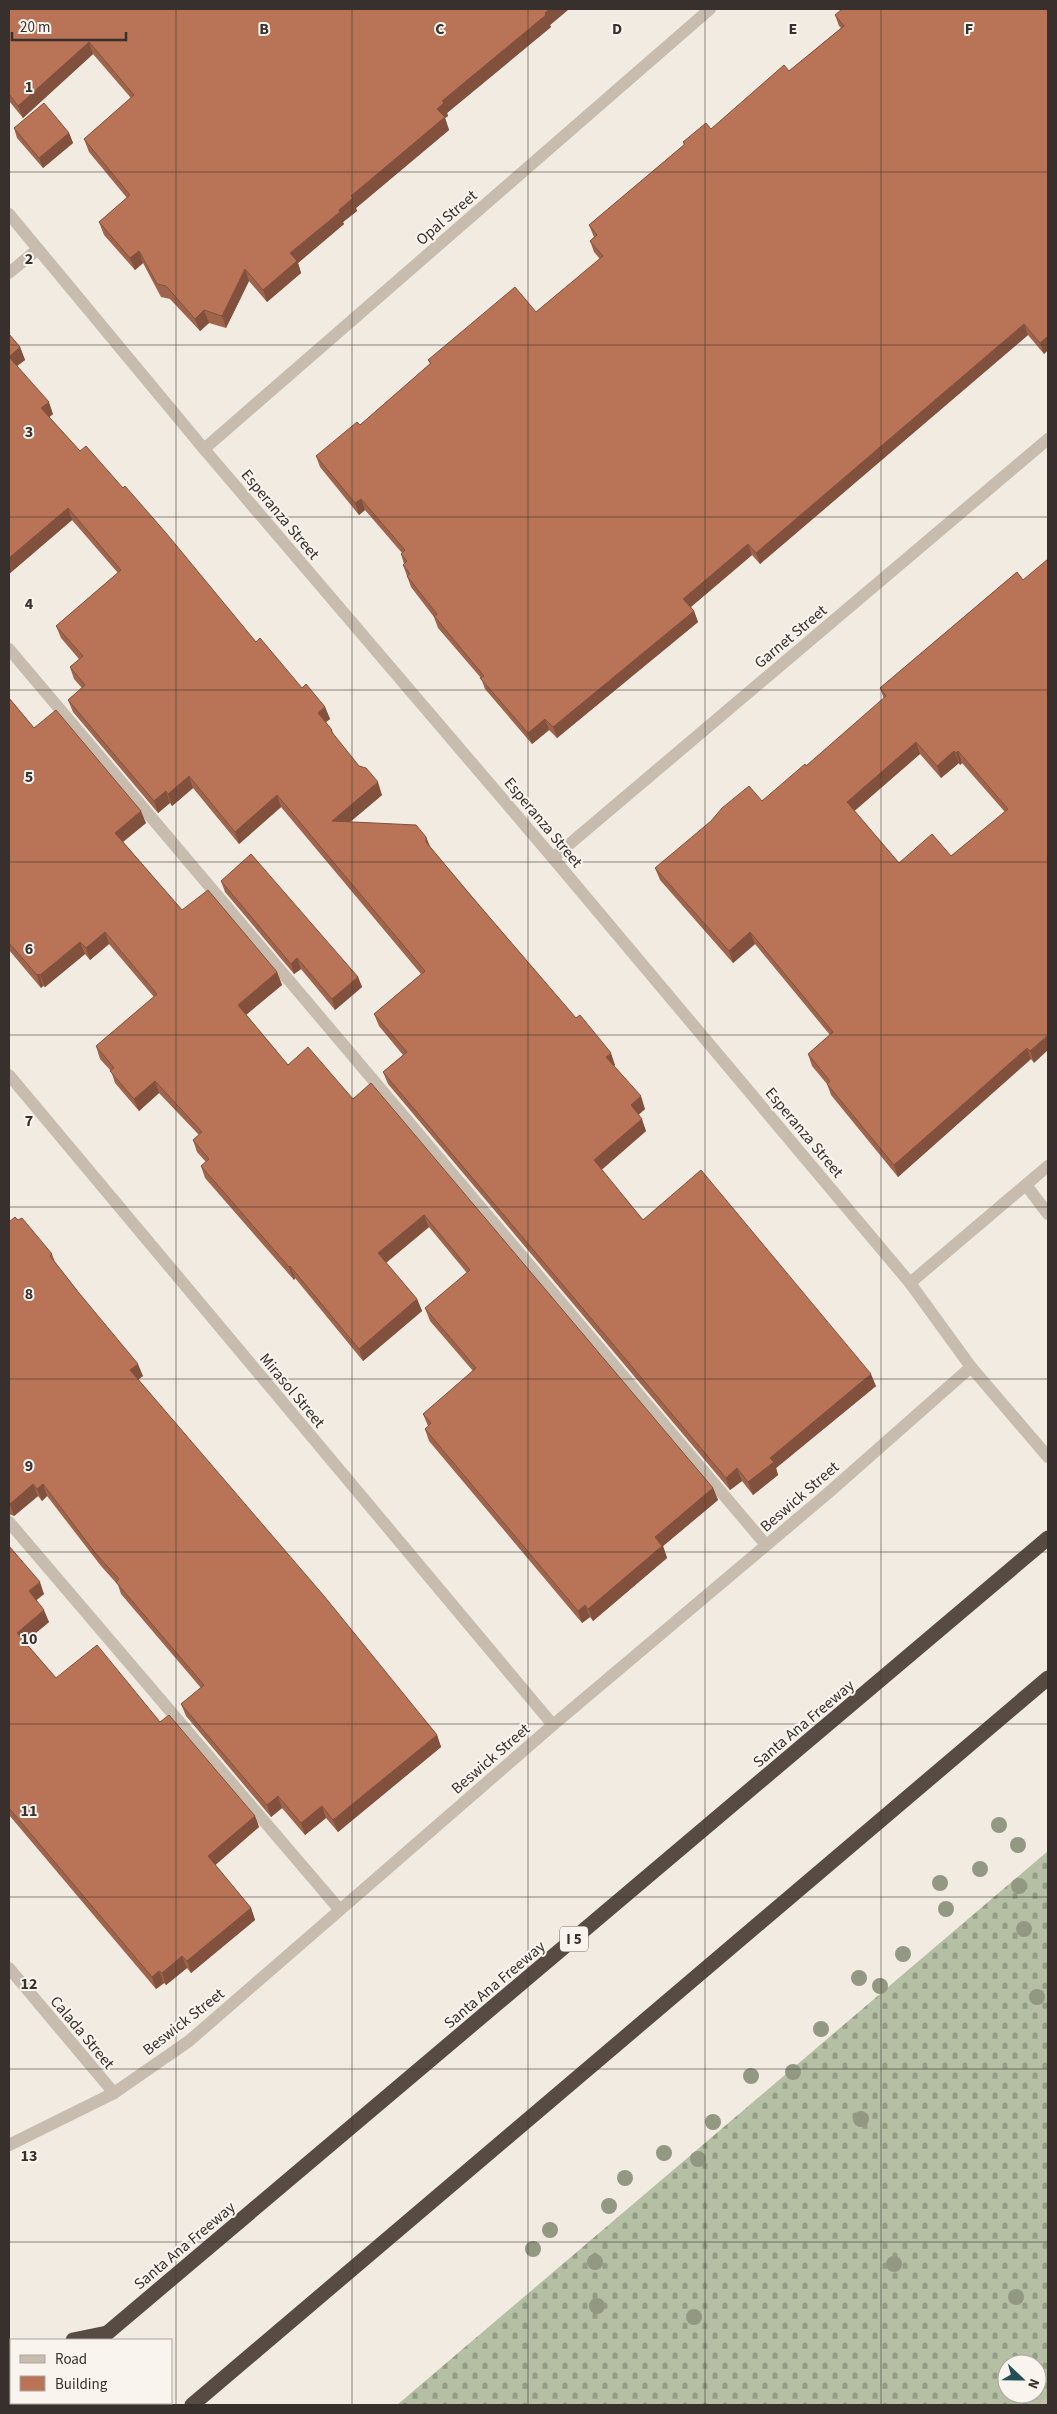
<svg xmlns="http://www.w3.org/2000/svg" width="1057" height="2414" viewBox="0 0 1057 2414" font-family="'Source Sans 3',sans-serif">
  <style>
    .cemetery { fill: url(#cemetery-stones); fill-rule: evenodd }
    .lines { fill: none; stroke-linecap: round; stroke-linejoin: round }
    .minor { stroke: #c8bcae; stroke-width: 12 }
    .highway { stroke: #584b44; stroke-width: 15 }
    .tree { fill: #929881 }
    .wall { fill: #9f644b; fill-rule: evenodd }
    .shaded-wall { fill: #82513d }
    .building { fill: #b97457; stroke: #82513d; fill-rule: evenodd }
    .grid { fill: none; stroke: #38302c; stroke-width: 1; stroke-opacity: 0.55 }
    .labels { text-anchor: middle; stroke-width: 4; stroke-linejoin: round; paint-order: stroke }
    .shield { fill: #f9f4ee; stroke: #726b66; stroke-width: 1 }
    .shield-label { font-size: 15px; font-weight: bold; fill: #38302c }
    .street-label { font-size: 16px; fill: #38302c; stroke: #f9f4ee }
    .grid-label { font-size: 16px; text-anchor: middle; font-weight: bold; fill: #38302c; stroke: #f9f4ee; stroke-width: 4; stroke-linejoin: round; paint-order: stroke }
  </style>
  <defs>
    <pattern id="cemetery-stones" width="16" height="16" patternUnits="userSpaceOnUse" patternTransform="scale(1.25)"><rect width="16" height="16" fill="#b4bfa3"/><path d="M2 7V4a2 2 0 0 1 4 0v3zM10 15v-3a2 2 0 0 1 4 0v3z" fill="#939c85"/></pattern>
  </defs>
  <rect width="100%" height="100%" fill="#f1ebe2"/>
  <path class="cemetery" d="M1048,1851V2405H397ZM1007,2364H1037V2394H1007Z"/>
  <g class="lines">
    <g class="minor">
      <polyline points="9,214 204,449 553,858 910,1283 971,1367 1048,1457"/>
      <polyline points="9,273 38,249"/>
      <polyline points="204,449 710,9"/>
      <polyline points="9,649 766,1545"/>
      <polyline points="553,858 1048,439"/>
      <polyline points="9,1075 553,1725"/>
      <polyline points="1026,1185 1048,1214"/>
      <polyline points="910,1283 1048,1166"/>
      <polyline points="9,1522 340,1910"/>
      <polyline points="9,1968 114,2093"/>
      <polyline points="9,2145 114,2093 189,2041 553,1725 827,1494 971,1367"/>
      <polyline points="1045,2405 1048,2404"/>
    </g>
    <g class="highway">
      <polyline points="73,2340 107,2333"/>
      <polyline points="99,2340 1048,1538"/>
      <polyline points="9,2353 11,2353"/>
      <polyline points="26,2405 29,2403"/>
      <polyline points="192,2405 1048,1678"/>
    </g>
  </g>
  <g class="tree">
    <circle cx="999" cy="1825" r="8"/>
    <circle cx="1018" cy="1845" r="8"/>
    <circle cx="980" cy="1869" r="8"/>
    <circle cx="940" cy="1883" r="8"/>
    <circle cx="1019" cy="1886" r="8"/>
    <circle cx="946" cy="1909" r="8"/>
    <circle cx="1024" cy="1929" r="8"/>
    <circle cx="903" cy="1954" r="8"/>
    <circle cx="859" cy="1978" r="8"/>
    <circle cx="880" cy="1986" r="8"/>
    <circle cx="1037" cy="1997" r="8"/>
    <circle cx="821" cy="2029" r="8"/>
    <circle cx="793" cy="2072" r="8"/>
    <circle cx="751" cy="2076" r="8"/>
    <circle cx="861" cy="2119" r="8"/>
    <circle cx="713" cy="2122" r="8"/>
    <circle cx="664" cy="2153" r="8"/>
    <circle cx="698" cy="2159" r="8"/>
    <circle cx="625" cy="2178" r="8"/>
    <circle cx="609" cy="2206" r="8"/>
    <circle cx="550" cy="2230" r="8"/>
    <circle cx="533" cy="2249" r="8"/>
    <circle cx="595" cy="2262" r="8"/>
    <circle cx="894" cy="2264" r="8"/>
    <circle cx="1016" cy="2297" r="8"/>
    <circle cx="597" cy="2306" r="8"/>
    <circle cx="694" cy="2317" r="8"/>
  </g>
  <g class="wall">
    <polygon points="9,9 569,9 550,25 551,27 447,113 448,116 445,118 449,130 356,208 357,211 343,222 344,224 298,263 301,273 267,302 249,281 226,328 209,323 200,331 170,299 161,297 143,263 135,270 104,235 99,222 127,198 89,152 84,139 131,98 93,54 23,118 9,101"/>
    <polygon points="1048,9 1048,350 1044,354 1028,335 760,564 752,555 691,607 694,611 698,622 557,738 549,730 532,744 485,689 481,678 438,628 434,617 411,587 403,565 404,564 401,554 402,553 365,510 359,515 320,467 316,456 360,425 430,364 428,360 536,312 600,259 594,252 590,241 594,237 589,225 684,145 683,142 711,129 789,71 841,28 839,26 835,15"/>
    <polygon points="14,128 69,133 73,143 43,168 17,138"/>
    <polygon points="9,334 20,347 25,360 17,366 53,414 49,417 80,451 256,642 302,688 325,707 330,719 326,722 332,730 334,736 382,795 350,822 426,837 430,847 615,1065 614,1066 645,1109 638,1115 646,1131 601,1170 643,1220 876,1386 776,1468 778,1475 753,1495 742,1481 730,1490 388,1084 383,1072 403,1055 379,1026 374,1014 421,974 281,807 239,844 193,788 172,806 170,803 158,813 73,712 68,700 82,688 74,679 70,667 79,659 61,638 56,626 118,573 72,520 9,574"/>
    <path d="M1017,572L1034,1063L1031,1059L898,1177L831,1095L827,1084L812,1066L808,1054L830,1035L755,944L733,963L660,880L655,868L762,801L806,766L884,699L880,688ZM920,754L941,778L959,763L960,765L962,763L1005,812L951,856L899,863L854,811Z"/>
    <polygon points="9,698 34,728 146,823 123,842 182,910 277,972 282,985 246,1015 288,1065 353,1099 713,1488 718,1500 663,1546 667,1558 593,1621 590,1617 582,1623 429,1441 425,1429 428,1426 423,1414 473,1371 430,1321 425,1308 467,1273 429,1227 386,1263 417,1299 422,1311 363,1361 295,1278 294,1280 205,1178 201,1166 206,1162 197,1152 193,1140 199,1135 159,1093 139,1111 115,1083 111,1071 100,1059 96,1046 154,997 109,944 90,960 85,954 45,987 43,986 41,988 9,950"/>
    <polygon points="221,881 358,977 362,987 335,1010 301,969 294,974 225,892"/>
    <polygon points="9,1222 52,1254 55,1262 143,1376 138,1379 437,1735 441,1747 338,1832 326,1818 305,1835 282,1808 271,1817 186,1716 181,1704 201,1688 121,1594 118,1585 101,1566 47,1496 42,1501 38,1496 14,1516 9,1514"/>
    <polygon points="9,1546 44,1594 36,1600 49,1622 25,1642 56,1678 160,1722 255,1816 259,1827 215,1865 251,1908 255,1920 191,1973 187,1968 166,1985 164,1983 156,1989 9,1815"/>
  </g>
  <g class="shaded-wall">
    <polygon points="550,9 569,9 550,25 551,27 447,113 448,116 445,118 449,130 356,208 357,211 343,222 344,224 298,263 301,273 267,302 263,290 290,253 339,210 351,196 437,109 442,101"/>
    <polygon points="89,42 93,54 23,118 18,106"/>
    <polygon points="69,133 73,143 43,168 39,158"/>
    <polygon points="139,251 143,263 135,270 130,258"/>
    <polygon points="245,269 249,281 226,328 222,316"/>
    <polygon points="204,310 209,323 200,331 195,319"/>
    <polygon points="1024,324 1028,335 760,564 756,553"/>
    <polygon points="1048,336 1048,350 1044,354 1040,343"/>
    <polygon points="20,347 25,360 13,369 9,357"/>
    <polygon points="49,402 53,414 46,420 41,408"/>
    <polygon points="361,499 365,510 359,515 355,503"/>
    <polygon points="68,508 72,520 9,574 9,558"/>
    <polygon points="748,544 752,555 687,610 683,599"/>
    <polygon points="694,611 698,622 557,738 553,727"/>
    <polygon points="325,707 330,719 322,725 318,713"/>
    <polygon points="545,719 549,730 532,744 528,733"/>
    <polygon points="916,742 920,754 851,814 847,802"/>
    <polygon points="954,751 959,763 941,778 937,766"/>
    <polygon points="958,751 962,763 960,765 956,753"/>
    <polygon points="189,776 193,788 172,806 168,794"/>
    <polygon points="378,782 382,795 337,833 332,821"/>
    <polygon points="166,791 170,803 158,813 154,801"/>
    <polygon points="277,795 281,807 239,844 235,832"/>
    <polygon points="141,811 146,823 119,845 115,833"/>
    <polygon points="426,837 431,849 426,842"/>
    <polygon points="105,932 109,944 90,960 86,948"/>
    <polygon points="750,932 755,944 733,963 729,951"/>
    <polygon points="80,942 85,954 45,987 40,975"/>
    <polygon points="297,958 301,969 294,974 291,964"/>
    <polygon points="277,972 282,985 242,1018 238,1005"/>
    <polygon points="39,974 43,986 41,988 37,975"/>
    <polygon points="358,977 362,987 335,1010 332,999"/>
    <polygon points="1048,1035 1048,1050 1034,1063 1030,1051"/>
    <polygon points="1027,1048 1031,1059 898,1177 894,1165"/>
    <polygon points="611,1053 615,1065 611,1069 606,1057"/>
    <polygon points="155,1081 159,1093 139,1111 134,1099"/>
    <polygon points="641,1096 645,1109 635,1118 631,1105"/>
    <polygon points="642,1119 646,1131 598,1173 594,1160"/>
    <polygon points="424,1215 429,1227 383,1265 378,1253"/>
    <polygon points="290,1266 295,1278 294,1280 289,1267"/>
    <polygon points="417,1299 422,1311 363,1361 359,1349"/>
    <polygon points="138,1364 143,1376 135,1382 130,1370"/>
    <polygon points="871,1374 876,1386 776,1468 778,1475 753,1495 748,1482 770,1458"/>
    <polygon points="737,1468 742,1481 730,1490 726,1478"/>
    <polygon points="33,1484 38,1496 14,1516 10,1504"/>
    <polygon points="43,1484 47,1496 42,1501 37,1489"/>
    <polygon points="713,1488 718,1500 663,1546 667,1558 593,1621 588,1609 655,1537"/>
    <polygon points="40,1582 44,1594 33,1603 29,1591"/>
    <polygon points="585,1605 590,1617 582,1623 578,1611"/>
    <polygon points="44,1610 49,1622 21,1645 17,1633"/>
    <polygon points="437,1735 441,1747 338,1832 333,1820"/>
    <polygon points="278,1796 282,1808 271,1817 267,1805"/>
    <polygon points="322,1806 326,1818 305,1835 301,1823"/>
    <polygon points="255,1816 259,1827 212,1868 208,1856"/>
    <polygon points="251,1908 255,1920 191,1973 187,1961"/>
    <polygon points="182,1956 187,1968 166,1985 162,1973"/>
    <polygon points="159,1971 164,1983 156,1989 152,1977"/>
  </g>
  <g class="building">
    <polygon points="9,9 550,9 545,13 546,15 442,101 444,103 437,109 445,117 351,196 353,198 339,210 340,212 290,253 297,261 263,290 245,269 222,316 204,310 195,319 166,286 157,284 139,251 130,258 99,222 130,195 84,139 134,95 89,42 18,106 9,94"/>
    <polygon points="842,9 1048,9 1048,336 1040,343 1024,324 756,553 748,544 683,599 694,611 553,727 545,719 528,733 480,678 484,676 434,616 437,614 407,576 410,574 403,565 407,561 401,554 405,550 361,499 355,503 316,456 357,422 360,425 431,363 428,360 515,287 536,312 603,256 590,241 597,235 589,225 685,144 683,142 706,123 711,129 784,65 789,71 844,26 835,15"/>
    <polygon points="44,103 69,133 39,158 14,128"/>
    <polygon points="9,334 20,347 9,357 49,402 41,408 80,451 86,446 123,488 125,486 166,533 256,642 260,638 302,688 306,684 325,707 318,713 332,730 331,731 359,766 366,768 378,782 332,821 416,825 426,837 426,842 472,897 576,1018 580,1015 611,1053 606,1057 641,1096 631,1105 642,1119 594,1160 643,1220 701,1170 871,1374 770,1458 774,1462 748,1482 737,1468 726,1478 383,1072 407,1052 374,1014 425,971 277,795 235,832 189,776 168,794 166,791 154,801 68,700 85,685 70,667 83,656 56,626 121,570 68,508 9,558"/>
    <path d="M1048,559V1035L1030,1051L1027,1048L894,1165L827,1084L830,1081L808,1054L833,1032L750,932L729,951L655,868L711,821L722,808L749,786L762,801L805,764L806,766L886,696L880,688L1017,572L1023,580ZM916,742L937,766L954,751L956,753L958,751L1008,809L951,856L932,834L899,863L847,802Z"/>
    <polygon points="9,698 34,728 56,710 141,811 115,833 182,910 208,890 277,972 238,1005 288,1065 308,1047 353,1099 371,1083 713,1488 655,1537 662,1546 588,1609 585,1605 578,1611 425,1429 431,1423 423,1414 476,1368 425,1308 470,1270 424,1215 378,1253 417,1299 359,1349 290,1266 289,1267 201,1166 209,1159 193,1140 202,1132 155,1081 134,1099 110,1071 114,1068 96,1046 157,994 105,932 86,948 80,942 40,975 39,974 37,975 9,943"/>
    <polygon points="251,854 358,977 332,999 297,958 291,964 221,881"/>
    <polygon points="15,1217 18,1220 22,1218 52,1254 50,1256 79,1293 138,1364 130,1370 324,1596 437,1735 333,1820 322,1806 301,1823 278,1796 267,1805 181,1704 204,1685 116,1582 119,1579 96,1554 43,1484 37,1489 33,1484 10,1504 9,1504 9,1222"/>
    <polygon points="9,1546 40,1582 29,1591 44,1610 17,1633 56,1678 97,1645 160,1722 169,1715 255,1816 208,1856 251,1908 187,1961 182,1956 162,1973 159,1971 152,1977 9,1808"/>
  </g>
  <path class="grid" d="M176,9V2405M352,9V2405M528,9V2405M705,9V2405M881,9V2405M9,172H1048M9,345H1048M9,517H1048M9,690H1048M9,862H1048M9,1035H1048M9,1207H1048M9,1379H1048M9,1552H1048M9,1724H1048M9,1897H1048M9,2069H1048M9,2242H1048"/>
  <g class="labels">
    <rect class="shield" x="560" y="1926.5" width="28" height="25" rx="4"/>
    <g class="shield-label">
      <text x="574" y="1944">I 5</text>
    </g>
    <g class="street-label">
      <text transform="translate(446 217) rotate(-41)" y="6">Opal Street</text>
      <text transform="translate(281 514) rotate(50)" y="6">Esperanza Street</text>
      <text transform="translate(790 636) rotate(-40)" y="6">Garnet Street</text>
      <text transform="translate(544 822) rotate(50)" y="6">Esperanza Street</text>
      <text transform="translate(805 1132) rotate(50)" y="6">Esperanza Street</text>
      <text transform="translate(293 1390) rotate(50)" y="6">Mirasol Street</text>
      <text transform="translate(799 1496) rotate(-41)" y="6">Beswick Street</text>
      <text transform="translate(803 1723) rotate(-40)" y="6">Santa Ana Freeway</text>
      <text transform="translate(490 1758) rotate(-41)" y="6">Beswick Street</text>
      <text transform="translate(494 1984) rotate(-40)" y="6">Santa Ana Freeway</text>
      <text transform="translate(183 2021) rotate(-38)" y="6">Beswick Street</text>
      <text transform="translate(83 2032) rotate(50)" y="6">Calada Street</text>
      <text transform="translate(184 2245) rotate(-40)" y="6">Santa Ana Freeway</text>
    </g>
  </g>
  <g class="grid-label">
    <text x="264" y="34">B</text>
    <text x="440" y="34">C</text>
    <text x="617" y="34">D</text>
    <text x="793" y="34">E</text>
    <text x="969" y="34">F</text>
    <text x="29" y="92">1</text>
    <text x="29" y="264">2</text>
    <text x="29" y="437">3</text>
    <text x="29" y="609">4</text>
    <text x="29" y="782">5</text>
    <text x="29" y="954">6</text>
    <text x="29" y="1126">7</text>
    <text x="29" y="1299">8</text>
    <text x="29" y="1471">9</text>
    <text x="29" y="1644">10</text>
    <text x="29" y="1816">11</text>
    <text x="29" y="1989">12</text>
    <text x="29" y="2161">13</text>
  </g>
  <rect width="1057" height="2414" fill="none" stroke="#38302c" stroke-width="20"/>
  <rect x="10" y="2339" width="162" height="65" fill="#f9f4ee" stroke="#aca6a0"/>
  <rect x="20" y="2355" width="25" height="8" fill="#c8bcae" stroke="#aca6a0"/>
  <text x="55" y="2364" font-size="15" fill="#38302c">Road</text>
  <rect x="20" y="2376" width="25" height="15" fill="#b97457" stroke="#aca6a0"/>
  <text x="55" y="2389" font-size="15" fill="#38302c">Building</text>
  <g transform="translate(1022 2379) rotate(112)"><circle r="24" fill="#f9f4ee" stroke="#aca6a0"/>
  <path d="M0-4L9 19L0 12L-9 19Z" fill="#254f55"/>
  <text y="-8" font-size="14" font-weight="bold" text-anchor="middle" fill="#38302c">N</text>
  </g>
  <path d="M12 32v8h114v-8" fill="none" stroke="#38302c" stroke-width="2.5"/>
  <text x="20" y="32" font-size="15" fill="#38302c" stroke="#f9f4ee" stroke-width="4" paint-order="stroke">20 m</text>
</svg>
